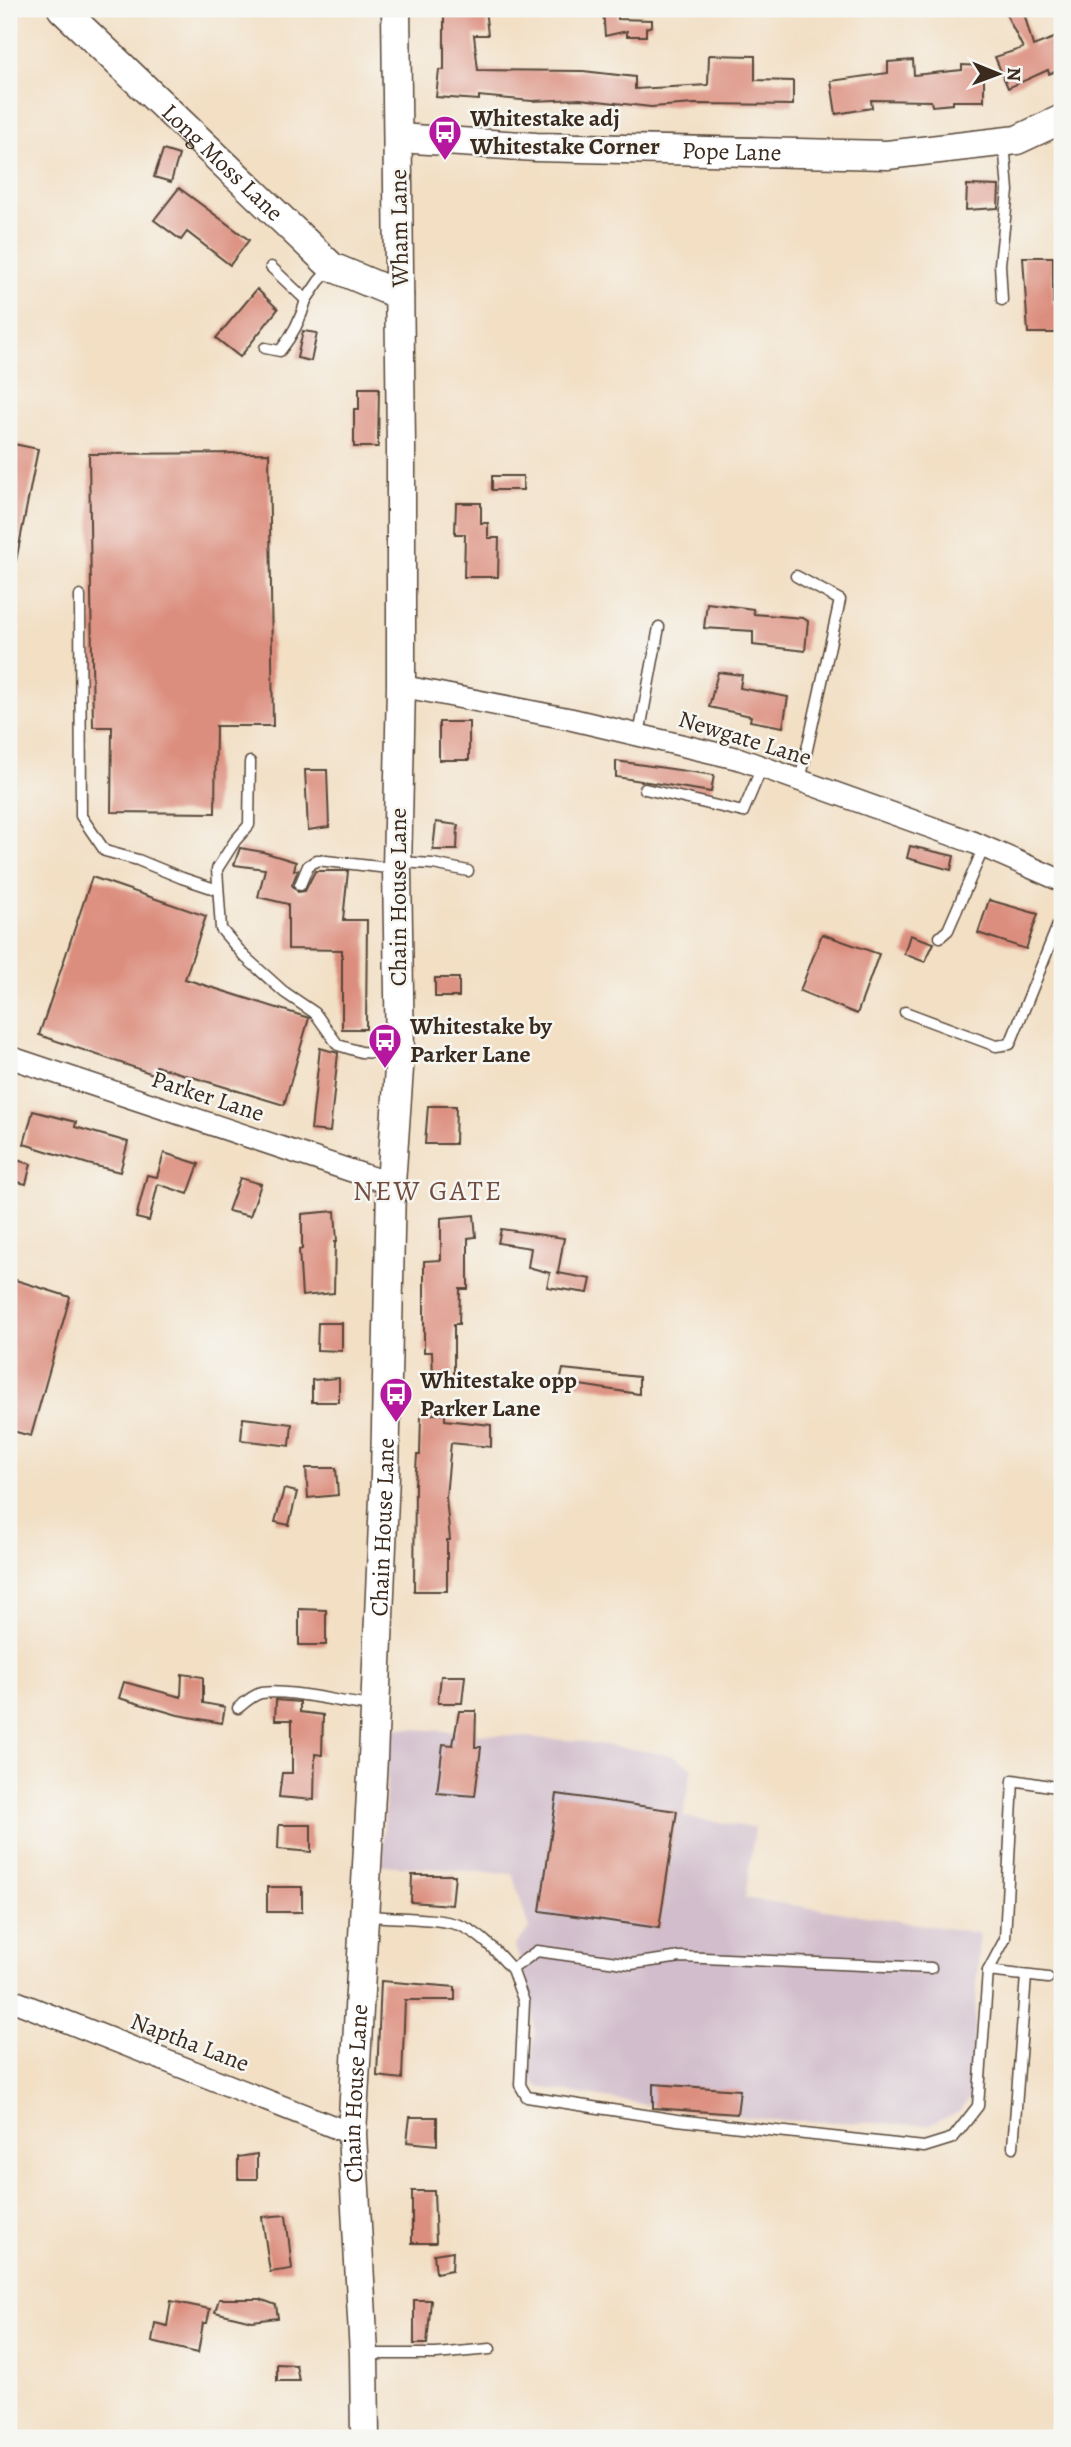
<svg xmlns="http://www.w3.org/2000/svg" width="1071" height="2447" viewBox="0 0 1071 2447" font-family="Alegreya,serif">
  <style>
    .industrial { fill: #d1bdcb }
    .building { fill: #dc8e7e }
    .lines { fill: none; stroke-linecap: round; stroke-linejoin: round }
    .lane-casing { stroke: #564537; stroke-width: 13 }
    .street-casing { stroke: #564537; stroke-width: 24 }
    .secondary-casing { stroke: #564537; stroke-width: 31 }
    .lane { stroke: #fff; stroke-width: 10 }
    .street { stroke: #fff; stroke-width: 21 }
    .secondary { stroke: #fff; stroke-width: 28 }
    .labels { text-anchor: middle; stroke-width: 5; stroke-linejoin: round; paint-order: stroke }
    .poi-label { font-size: 24px; font-weight: bold; fill: #3b2a1e; stroke: #f6f6f2; text-anchor: start }
    .street-label { font-size: 24px; fill: #3b2a1e; stroke: #f6f6f2 }
    .quarter-label { font-size: 28px; letter-spacing: 2px; fill: #734d40; stroke: #f6f6f2 }
  </style>
  <rect width="100%" height="100%" fill="#f6f6f2"/>
  <filter id="ink" filterUnits="userSpaceOnUse"><feTurbulence type="fractalNoise" baseFrequency=".0143" numOctaves="2"/><feDisplacementMap in="SourceGraphic" scale="14" xChannelSelector="R" yChannelSelector="G"/><feConvolveMatrix kernelMatrix="1 2 1 2 8 2 1 2 1" color-interpolation-filters="sRGB"/></filter>
  <filter id="wash" filterUnits="userSpaceOnUse"><feTurbulence type="fractalNoise" baseFrequency=".00686" numOctaves="4" result="noise"/><feDisplacementMap in="SourceGraphic" scale="28" xChannelSelector="R" yChannelSelector="G"/><feGaussianBlur stdDeviation="1.57" result="paint"/><feColorMatrix in="noise" values="0 0 0 0 0 0 0 0 0 0 0 0 0 0 0 0 0 1.4 0 .05"/><feComposite in="paint" operator="in"/></filter>
  <g filter="url(#wash)">
    <rect width="100%" height="100%" fill="#f2dfc4"/>
    <polygon class="industrial" points="390,1727 577,1741 671,1755 692,1767 683,1817 755,1828 745,1898 979,1933 972,2095 959,2112 929,2125 771,2120 642,2104 539,2087 529,2077 535,2033 527,1985 515,1946 529,1929 513,1874 382,1865"/>
    <g id="blocks">
      <g class="building">
        <polygon points="444,9 485,9 488,35 474,35 478,70 583,71 635,77 635,89 708,85 709,55 755,56 755,80 793,81 793,105 695,104 651,107 580,99 532,101 479,96 479,100 436,97 439,70 444,70"/>
        <polygon points="603,9 618,9 618,19 652,20 652,26 646,28 646,36 627,36 627,31 605,36"/>
        <polygon points="1017,9 1023,9 1033,46 1062,35 1062,69 1049,74 1048,70 1008,88 995,57 1023,48 1006,14"/>
        <polygon points="913,60 914,75 962,70 962,65 984,66 984,101 953,101 953,104 932,106 931,101 871,100 872,108 836,114 831,81 888,73 888,62"/>
        <polygon points="163,150 179,155 171,182 154,177"/>
        <polygon points="967,185 999,186 998,208 966,210"/>
        <polygon points="179,188 249,240 230,265 187,232 181,240 154,220"/>
        <polygon points="1023,257 1053,257 1053,303 1062,303 1062,333 1028,333"/>
        <polygon points="257,289 278,309 240,357 216,338"/>
        <polygon points="303,331 317,333 311,361 297,358"/>
        <polygon points="359,388 379,388 378,447 354,447 354,409 359,409"/>
        <polygon points="9,443 38,449 16,561 9,560"/>
        <polygon points="269,453 273,726 216,726 215,813 111,812 112,727 93,727 89,454"/>
        <rect x="492" y="476" width="31" height="14"/>
        <polygon points="456,503 481,503 481,523 488,523 488,538 499,538 498,577 464,577 465,534 455,534"/>
        <polygon points="707,603 753,609 754,614 803,618 808,621 805,651 753,645 753,631 704,628"/>
        <polygon points="718,672 742,675 740,688 788,697 783,727 750,721 751,716 709,707"/>
        <rect x="439" y="722" width="30" height="38"/>
        <polygon points="616,761 714,775 711,792 616,777"/>
        <polygon points="305,770 327,770 329,827 308,830"/>
        <polygon points="436,822 458,825 457,850 433,850"/>
        <polygon points="910,846 954,856 951,870 907,858"/>
        <polygon points="240,848 263,852 296,862 294,870 298,870 292,885 298,892 305,891 315,871 348,871 343,920 367,920 366,1029 342,1029 342,950 288,949 288,904 258,897 265,869 234,865"/>
        <polygon points="92,877 206,916 185,979 309,1018 284,1105 156,1066 153,1074 39,1035"/>
        <polygon points="989,900 1038,914 1026,949 978,933"/>
        <polygon points="822,934 879,954 857,1014 800,991"/>
        <polygon points="910,935 934,943 925,962 904,954"/>
        <rect x="435" y="978" width="24" height="19"/>
        <polygon points="320,1048 338,1053 330,1132 311,1130"/>
        <polygon points="428,1106 456,1106 455,1144 425,1144"/>
        <polygon points="33,1111 76,1122 75,1127 128,1142 120,1172 88,1164 24,1144"/>
        <polygon points="164,1153 199,1164 188,1194 158,1184 149,1221 136,1218 147,1175 157,1177"/>
        <polygon points="9,1158 31,1164 26,1184 9,1180"/>
        <polygon points="240,1178 261,1184 250,1216 228,1211"/>
        <polygon points="335,1211 337,1242 335,1242 334,1293 302,1296 299,1250 302,1249 302,1214"/>
        <polygon points="474,1215 476,1237 468,1238 468,1289 460,1289 459,1324 454,1324 454,1376 433,1376 432,1352 424,1352 424,1261 441,1260 441,1218"/>
        <polygon points="501,1229 564,1238 558,1273 591,1279 588,1293 547,1287 550,1273 528,1267 531,1248 498,1243"/>
        <polygon points="9,1278 70,1297 31,1436 9,1430"/>
        <polygon points="318,1323 342,1323 342,1351 317,1350"/>
        <polygon points="563,1369 639,1377 639,1394 560,1382"/>
        <polygon points="339,1378 339,1402 312,1402 312,1380"/>
        <polygon points="421,1414 445,1414 445,1420 491,1425 491,1447 451,1443 446,1497 450,1540 447,1540 447,1591 414,1591 415,1484 417,1455 420,1455"/>
        <polygon points="243,1418 292,1424 290,1446 241,1440"/>
        <polygon points="306,1468 336,1468 338,1495 308,1498"/>
        <polygon points="284,1489 297,1492 289,1525 275,1522"/>
        <polygon points="299,1609 326,1610 326,1645 299,1645"/>
        <polygon points="182,1674 203,1677 203,1703 225,1707 222,1723 178,1715 119,1698 124,1682 181,1697"/>
        <polygon points="441,1676 465,1676 462,1703 438,1703"/>
        <polygon points="276,1700 300,1702 300,1712 323,1715 322,1755 315,1754 314,1800 279,1797 282,1773 292,1773 292,1720 275,1720"/>
        <polygon points="459,1711 476,1711 475,1747 481,1747 475,1796 437,1793 443,1744 453,1745"/>
        <polygon points="557,1794 677,1811 659,1928 540,1911"/>
        <polygon points="279,1825 311,1825 311,1852 278,1849"/>
        <polygon points="412,1875 455,1875 452,1905 411,1902"/>
        <rect x="267" y="1887" width="35" height="25"/>
        <polygon points="381,1981 455,1987 455,2000 405,2000 402,2079 377,2076"/>
        <polygon points="653,2084 740,2090 737,2114 653,2108"/>
        <polygon points="410,2117 437,2117 437,2145 407,2142"/>
        <polygon points="257,2154 257,2179 238,2179 238,2157"/>
        <polygon points="412,2191 434,2191 436,2243 412,2243"/>
        <polygon points="286,2215 292,2269 270,2272 262,2217"/>
        <polygon points="453,2251 452,2270 436,2273 434,2254"/>
        <polygon points="219,2299 260,2299 276,2305 278,2318 252,2321 215,2312"/>
        <polygon points="414,2300 431,2300 427,2344 414,2344"/>
        <polygon points="171,2301 210,2309 207,2323 203,2323 198,2353 152,2342 155,2323 167,2326"/>
        <polygon points="277,2364 296,2365 299,2381 277,2381"/>
      </g>
    </g>
  </g>
  <g filter="url(#ink)">
    <use href="#blocks" fill-opacity="0" stroke="#564537" stroke-width="2"/>
    <g class="lines">
      <defs>
        <g id="lane">
          <polyline points="271,267 306,300 319,281 332,267"/>
          <polyline points="1002,300 1000,264 1008,191 1004,142"/>
          <path d="M265,348L280,351C292,336 301,319 306,300"/>
          <polyline points="796,576 840,600 800,781"/>
          <polyline points="80,596 81,816 105,851 138,860 182,878 218,890"/>
          <polyline points="639,735 659,627"/>
          <polyline points="250,762 249,825 235,841 217,869 221,929 245,957 284,992 315,1013 338,1045 361,1052 400,1054"/>
          <polyline points="645,789 743,812 762,767"/>
          <polyline points="400,862 433,864 468,871"/>
          <polyline points="300,885 308,866 317,860 397,869"/>
          <polyline points="940,937 948,930 984,847"/>
          <polyline points="905,1012 996,1046 1010,1044 1062,915"/>
          <path d="M238,1708C244,1703 253,1695 261,1693C291,1689 341,1703 373,1706"/>
          <path d="M367,1916C391,1918 446,1917 466,1928C485,1938 498,1954 512,1969L537,1951L631,1964L681,1957L931,1968"/>
          <polyline points="512,1969 524,2002 520,2085 527,2097 677,2120 924,2147 953,2138 978,2106 988,1971 1005,1939 1013,1780 1062,1788"/>
          <polyline points="988,1971 1048,1978"/>
          <polyline points="1013,2147 1026,1976"/>
          <polyline points="366,2354 436,2354 490,2349"/>
        </g>
        <g id="street">
          <polyline points="401,686 570,719 740,759 975,843 1062,881"/>
          <polyline points="9,1057 391,1184"/>
          <polyline points="9,1999 352,2134"/>
        </g>
        <g id="secondary">
          <path id="s1" d="M62,9L332,267L399,295"/>
          <path id="s2" d="M398,138L536,147L887,155L1017,140L1062,119"/>
          <path id="s3" d="M365,2438L364,2354L352,2134L373,1758L385,1475L391,1184L400,1054L397,869L401,686V447L396,9"/>
        </g>
      </defs>
      <use href="#lane" class="lane-casing"/>
      <use href="#street" class="street-casing"/>
      <use href="#secondary" class="secondary-casing"/>
      <use href="#lane" class="lane"/>
      <use href="#street" class="street"/>
      <use href="#secondary" class="secondary"/>
    </g>
  </g>
  <defs>
    <symbol id="bus-pin" viewBox="-11 -11 22 30"><path d="M0 17L-7.5 6A9.5 9.5 0 1 1 7.5 6Z" fill="#b5179e" stroke="#f6f6f2"/><path d="M-5-6H5V4H4V6H2V4H-2V6H-4V4H-5ZM-3.5-4V0h7V-4ZM-3.5 1.2v1.5H-2V1.2ZM2 1.2v1.5H3.5V1.2Z" fill="#fff"/></symbol>
  </defs>
  <g fill-rule="evenodd">
    <use href="#bus-pin" x="426" y="113" width="38" height="52"/>
    <use href="#bus-pin" x="366" y="1021" width="38" height="52"/>
    <use href="#bus-pin" x="377" y="1375" width="38" height="52"/>
  </g>
  <g class="labels">
    <g class="poi-label">
      <text x="470" y="126">Whitestake adj<tspan x="470" dy="28">Whitestake Corner</tspan></text>
      <text x="410" y="1034">Whitestake by<tspan x="410" dy="28">Parker Lane</tspan></text>
      <text x="420" y="1388">Whitestake opp<tspan x="420" dy="28">Parker Lane</tspan></text>
    </g>
    <g class="street-label">
      <text dy="8" stroke="none"><textPath href="#s2" startOffset="334">Pope Lane</textPath></text>
      <text dy="8" stroke="none"><textPath href="#s1" startOffset="222">Long Moss Lane</textPath></text>
      <text transform="translate(399 228) rotate(-91)" y="8">Wham Lane</text>
      <text transform="translate(745 738) rotate(17)" y="8">Newgate Lane</text>
      <text transform="translate(398 897) rotate(-90)" y="8">Chain House Lane</text>
      <text transform="translate(208 1096) rotate(18)" y="8">Parker Lane</text>
      <text dy="8" stroke="none"><textPath href="#s3" startOffset="912">Chain House Lane</textPath></text>
      <text transform="translate(190 2042) rotate(21)" y="8">Naptha Lane</text>
      <text dy="8" stroke="none"><textPath href="#s3" startOffset="345">Chain House Lane</textPath></text>
    </g>
    <g class="quarter-label">
      <text x="428" y="1200">NEW GATE</text>
    </g>
  </g>
  <rect width="1071" height="2447" fill="none" stroke="#f6f6f2" stroke-width="35"/>
  <g transform="translate(998 74) rotate(91)" stroke="#f6f6f2" stroke-width="5" paint-order="stroke">
  <path d="M0-5L12 26L0 18L-12 26Z" fill="#3b2a1e"/>
  <text y="-10" font-size="19" font-weight="bold" text-anchor="middle" fill="#3b2a1e">N</text>
  </g>
</svg>
